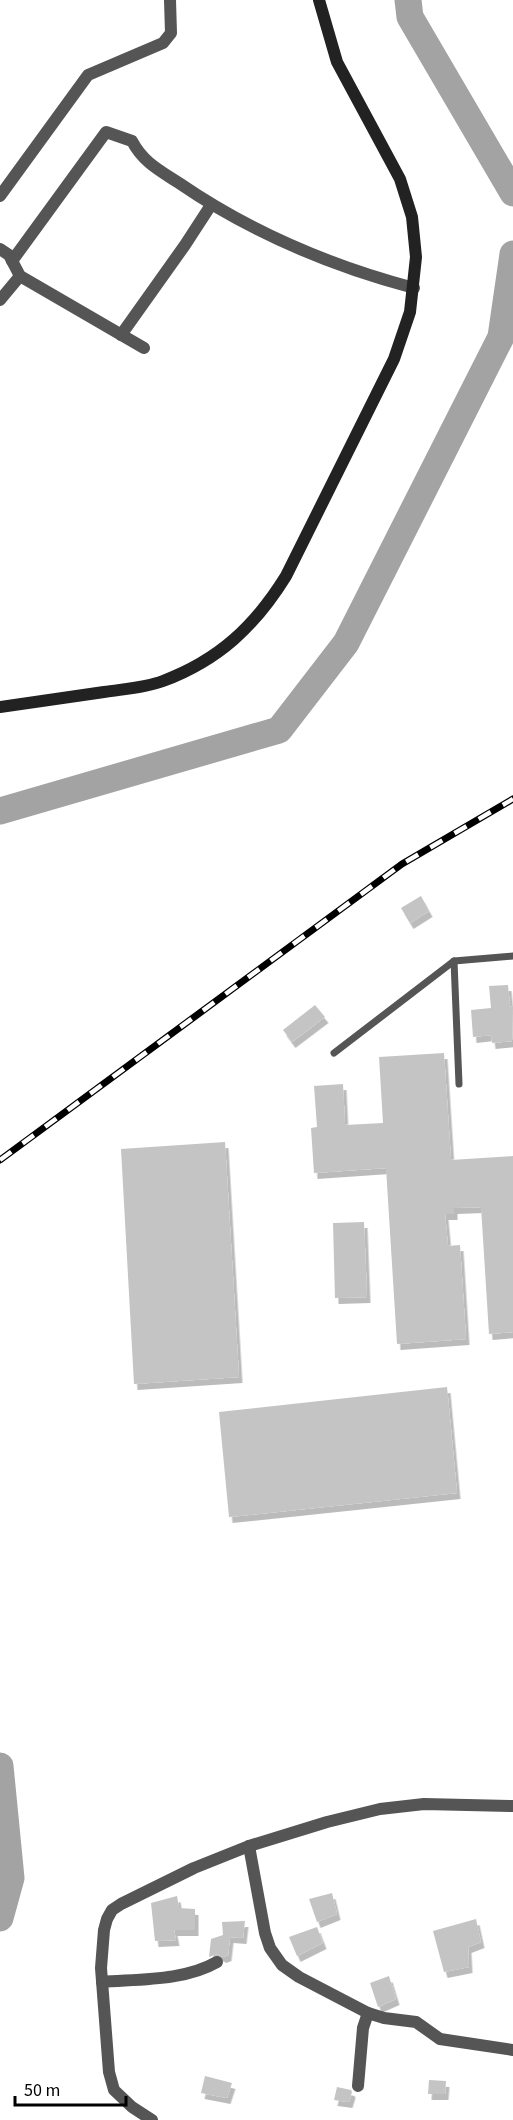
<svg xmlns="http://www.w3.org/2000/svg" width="513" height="2120" viewBox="0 0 513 2120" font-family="'Source Sans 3',sans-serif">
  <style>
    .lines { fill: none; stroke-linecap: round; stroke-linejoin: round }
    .river { stroke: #a3a3a3; stroke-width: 27 }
    .building { fill: #c4c4c4; filter: url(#shadow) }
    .lane { stroke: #555; stroke-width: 7 }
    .street { stroke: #555; stroke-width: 12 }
    .secondary { stroke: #222; stroke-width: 12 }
    .rail-casing { stroke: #000; stroke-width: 7 }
    .rail { stroke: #fff; stroke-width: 4.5; stroke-dasharray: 14; stroke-linecap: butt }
  </style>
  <defs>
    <filter id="shadow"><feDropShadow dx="3.5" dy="6" stdDeviation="0" flood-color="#0004"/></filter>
  </defs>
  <rect width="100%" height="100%" fill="#fff"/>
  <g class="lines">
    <g class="river">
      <polyline points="408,0 410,17 513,193"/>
      <polyline points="0,811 279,730 346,643 501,337 513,254"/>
      <polyline points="0,1766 11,1878 0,1918"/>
    </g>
  </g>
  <g class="building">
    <polygon points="421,896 429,911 410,923 401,908"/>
    <polygon points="508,985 510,1007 513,1006 512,1041 492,1043 491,1035 473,1037 471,1010 491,1008 489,986"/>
    <polygon points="315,1005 325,1017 292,1042 283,1030"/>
    <polygon points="444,1053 451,1160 513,1156 513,1332 489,1334 481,1207 454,1208 454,1214 445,1214 448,1246 460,1245 466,1339 397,1344 386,1168 314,1173 311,1128 317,1127 314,1086 343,1084 345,1125 383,1123 379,1057"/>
    <polygon points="225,1142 239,1377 134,1384 121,1149"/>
    <polygon points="364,1222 367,1297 335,1298 333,1223"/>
    <polygon points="447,1387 457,1493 229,1517 219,1412"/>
    <polygon points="332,1893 337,1914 317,1922 309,1899"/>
    <polygon points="177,1896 179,1908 195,1909 195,1930 174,1930 176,1940 155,1941 151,1903"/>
    <polygon points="476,1919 481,1942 468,1947 469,1967 444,1972 433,1931"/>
    <polygon points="245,1921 243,1938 230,1937 228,1955 223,1957 217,1954 209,1957 211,1939 223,1935 222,1922"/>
    <polygon points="317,1927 323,1943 297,1956 289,1937"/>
    <polygon points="389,1976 396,1999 378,2007 370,1983"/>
    <polygon points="205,2076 232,2083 227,2098 201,2093"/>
    <polygon points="429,2080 446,2081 445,2094 428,2094"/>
    <polygon points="337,2087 351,2090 352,2092 349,2102 334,2100"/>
  </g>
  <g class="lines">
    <g class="lane">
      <polyline points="454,961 459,1084"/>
      <polyline points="334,1053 454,961 513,956"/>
    </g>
    <g class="street">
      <polyline points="0,196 88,75 163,43 171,33 170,0"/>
      <polyline points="0,249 9,255 20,276 144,348"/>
      <path d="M12,261L106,132L132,141C143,162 159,170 179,183C249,231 331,266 414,288"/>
      <polyline points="0,300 20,276"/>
      <polyline points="121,335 185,245 211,205"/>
      <polyline points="249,1846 265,1933 270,1948 282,1965 299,1977 368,2013 384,2018 416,2022 440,2039 513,2050"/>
      <path d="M102,1982C139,1979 184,1981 217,1962"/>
      <polyline points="358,2086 363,2028 368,2013"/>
      <polyline points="152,2120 132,2107 114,2090 109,2072 101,1968 104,1930 107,1919 112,1910 121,1904 194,1868 249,1846 327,1822 380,1809 424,1804 513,1806"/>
    </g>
    <path class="secondary" d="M0,707C35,702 70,697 104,692C123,689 145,688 163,681C219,660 255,626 286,576L394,359L410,312L416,257L412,217L400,179L337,62L319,0"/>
    <defs>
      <polyline id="rail" points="0,1160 402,864 513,799"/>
    </defs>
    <use href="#rail" class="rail-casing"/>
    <use href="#rail" class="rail"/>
  </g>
  <path d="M15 2096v9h111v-9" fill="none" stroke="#000000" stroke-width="3"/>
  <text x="24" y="2096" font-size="18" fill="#000000" stroke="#ffffff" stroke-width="4.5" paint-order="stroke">50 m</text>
</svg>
